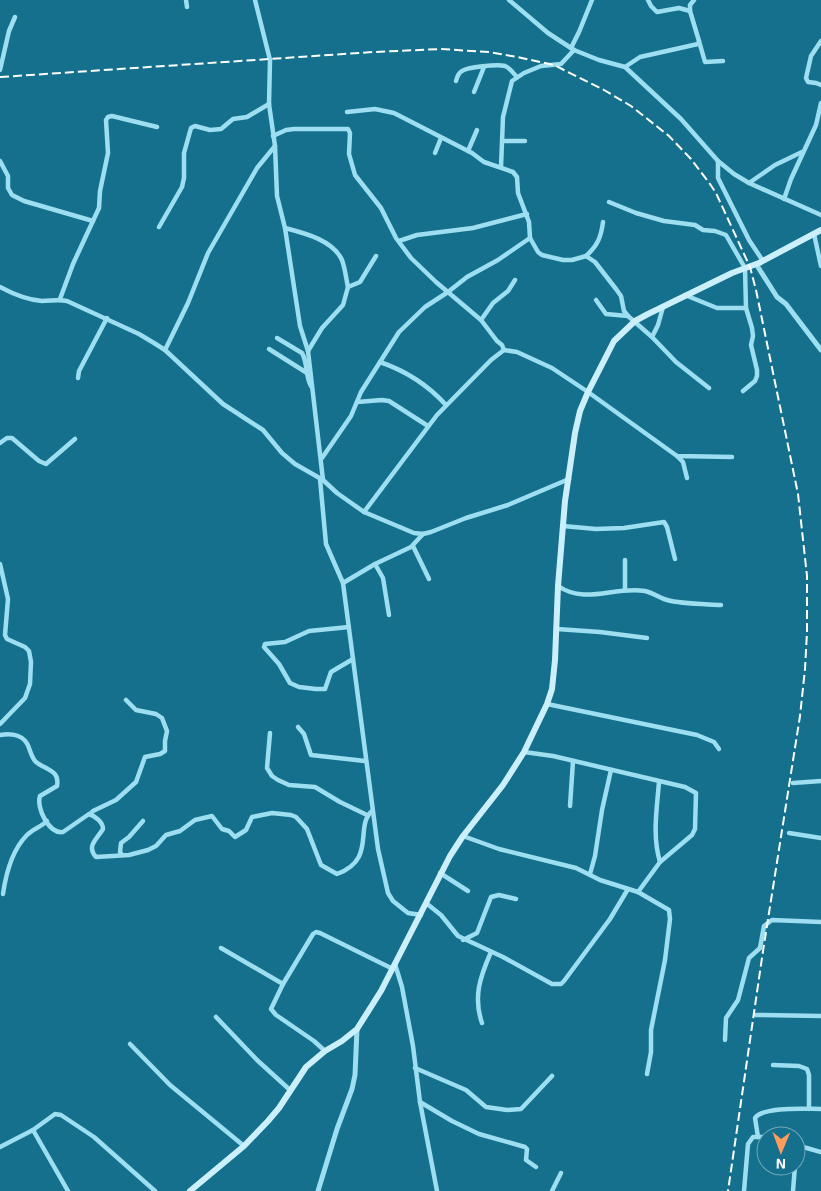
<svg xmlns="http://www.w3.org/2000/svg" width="821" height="1191" viewBox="0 0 821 1191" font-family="'Exo 2',sans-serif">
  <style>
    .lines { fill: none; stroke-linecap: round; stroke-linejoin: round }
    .minor { stroke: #9ddef0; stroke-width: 4.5 }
    .tertiary { stroke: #9ddef0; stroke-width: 5 }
    .secondary { stroke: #cbf0fb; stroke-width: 6 }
    .rail { stroke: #fff; stroke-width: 2; stroke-dasharray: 9 4; stroke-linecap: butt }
  </style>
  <rect width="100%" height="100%" fill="#14708c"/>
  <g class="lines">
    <g class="minor">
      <polyline points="186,0 187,7"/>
      <polyline points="255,0 270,60 269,104 275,146 277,196 285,228 300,326 308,351 323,480"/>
      <polyline points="509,0 548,33 574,50 599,60 625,67 681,119 718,161 734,174 749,183 821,215"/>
      <polyline points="648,0 651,6 657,12 679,8 690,11"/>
      <polyline points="699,41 705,62 723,61"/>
      <polyline points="821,41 811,56 806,78 808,82 816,83 821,85"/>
      <polyline points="571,48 579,32 592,0"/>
      <polyline points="625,67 640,57 698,44 699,41 690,11 690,5 694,0"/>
      <polyline points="0,70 9,31 15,17"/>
      <path d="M456,81C457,77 458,73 462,71C467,67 498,64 505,66C510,68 513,73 517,77"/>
      <polyline points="474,92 484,67"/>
      <polyline points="347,112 375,109 394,113 472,153 484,162 513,172 517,177 518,193 529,222 530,238 538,252 542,255 563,260 572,260 586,256 595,262 616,289 621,296 624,311 628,316 652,337 676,362 709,388"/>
      <polyline points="273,136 286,130 294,129 348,129 350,133 349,154 355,175 381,208 396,238 411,258 436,282 481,320 497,341 502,345 504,350"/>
      <polyline points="502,141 525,141"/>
      <polyline points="468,151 477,130"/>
      <polyline points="435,153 441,138"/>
      <polyline points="0,161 8,176 8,188 12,195 24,201 93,221"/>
      <polyline points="718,161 718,178 749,240 763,261"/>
      <polyline points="501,167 503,117 512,81 524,73 541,66 561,64 574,50"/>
      <polyline points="749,183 775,165 802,152"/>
      <polyline points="784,199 791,179 816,125 821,103"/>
      <polyline points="609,202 636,213 664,221 695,225 703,230 715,231 726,235 745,268 746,308 752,328 753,336 751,345 757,370 757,376 755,381 743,391"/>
      <polyline points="159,227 182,187 184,178 184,153 191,128 195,126 210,130 221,129 233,119 247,117 269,104"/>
      <path d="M285,228C304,233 333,240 342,260C345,268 346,278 348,287"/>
      <polyline points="814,234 821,266"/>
      <polyline points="399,241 417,235 473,228 527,214"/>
      <path d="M586,256C597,246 601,238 603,222"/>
      <path d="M0,287C13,294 27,300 42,301C51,301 58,299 67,301L139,334L154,343L165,350L223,404L263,430L282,453L295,464L323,480L337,493L364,512L414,533L423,534L431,532L466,518L508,505L569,479"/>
      <polyline points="685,295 717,308 746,308"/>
      <polyline points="60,299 73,264 99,208 100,191 108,153 106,120 108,117 112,116 157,127"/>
      <polyline points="596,300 606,314 628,316"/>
      <polyline points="481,320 493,303 508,291 515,280"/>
      <polyline points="652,337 658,325 663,307"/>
      <path d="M277,338L302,353C308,363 305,376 311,386"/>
      <polyline points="269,349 307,373"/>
      <polyline points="165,350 188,303 208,253 257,168 275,146"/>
      <polyline points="308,351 322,328 343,305 348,287 360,282 376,256"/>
      <path d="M380,362C406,371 427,384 446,405"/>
      <polyline points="78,378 79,371 107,318"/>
      <polyline points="357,402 382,400 389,401 428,426"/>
      <polyline points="0,443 7,438 12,438 39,461 46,464 75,439"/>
      <polyline points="677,456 683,462 687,478"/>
      <polyline points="322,458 351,416 361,392 399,332 425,307 448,292 467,277 498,260 530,238"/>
      <polyline points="320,479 326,544 343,583 378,849 388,893 393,901 408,913 421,915"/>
      <polyline points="364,512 437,415 491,360 504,350 517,352 552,368 588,392 677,456 732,457"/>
      <polyline points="563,526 596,529 624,528 664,522 667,527 675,559"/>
      <polyline points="413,546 429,579"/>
      <polyline points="625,560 625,590"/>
      <polyline points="0,564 8,599 5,635 7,639 25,647 29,651 31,662 30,684 25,698 0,724"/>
      <polyline points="375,564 383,578 389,615"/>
      <polyline points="343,583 375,564 411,547 423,534"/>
      <path d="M558,586C586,605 613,586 645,591C654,593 659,598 667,600C681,604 706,604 721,605"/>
      <polyline points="349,627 309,631 285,642 265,644 264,647 279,664 290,683 299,687 316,689 325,689 331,672 353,659"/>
      <polyline points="557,629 600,632 647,638"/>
      <polyline points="547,704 697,735 714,742 719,749"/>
      <polyline points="298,727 304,734 311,755 365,761"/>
      <polyline points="270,733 267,768 272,776 278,780 289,785 315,787 340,802 367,815"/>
      <path d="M0,735C12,733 25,735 29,748C31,753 32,758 36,762C46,770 60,770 57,786L40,796C36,808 49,834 63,832L89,814C95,816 103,822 103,829C97,839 86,846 96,857L129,855L148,850L156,846L166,835L180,831L195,820L212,816L222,829L229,831L235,837L246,830L252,817L272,813L291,815L296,817L307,829L321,865L337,874C377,859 354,827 372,811"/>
      <polyline points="524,752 553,756 685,787 696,793 695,829 692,835 660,862 638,892"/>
      <path d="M659,782C657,808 652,836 660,862"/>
      <polyline points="793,783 821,781"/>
      <polyline points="570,806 573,761"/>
      <polyline points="90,814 93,811 116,800 136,782 145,757 160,754 165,751 165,741 167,731 162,718 156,714 136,710 126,700"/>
      <polyline points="789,833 821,838"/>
      <polyline points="463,836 499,849 576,868 600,880 638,892 669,910 670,919 665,960 651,1030 651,1052 647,1074"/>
      <polyline points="122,855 120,852 121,843 129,837 143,821"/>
      <polyline points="440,873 468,891"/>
      <polyline points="590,874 595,856 602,810 611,770"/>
      <path d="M3,894C6,873 12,850 27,835C33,829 41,827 47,821"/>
      <polyline points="426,903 441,915 458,936 503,957 552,984 561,984 564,981 610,919 628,889"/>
      <polyline points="463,940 477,933 491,897 499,895 516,899"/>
      <polyline points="221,948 283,984"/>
      <polyline points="395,964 402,987 413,1046 420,1102 437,1191"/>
      <polyline points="756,1015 821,1016"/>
      <polyline points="216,1017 257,1060 290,1090"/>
      <path d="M482,1023C473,997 480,977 491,952"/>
      <polyline points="725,1040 726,1018 738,1000 749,958 760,948 764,926 772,920 821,922"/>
      <polyline points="130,1044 170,1085 244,1146"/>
      <polyline points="325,1051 314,1041 276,1015 271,1009 283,984 313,934 316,932 320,933 393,969"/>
      <polyline points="773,1065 799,1066 807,1069 809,1075 809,1109"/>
      <polyline points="415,1068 466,1090 486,1107 507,1110 521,1109 552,1076"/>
      <polyline points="420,1102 452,1121 479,1134 525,1147 527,1149 526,1160 536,1167"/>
      <polyline points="33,1130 68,1191"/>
      <path d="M758,1137L755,1118C764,1106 806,1109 821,1109"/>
      <polyline points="796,1145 821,1152"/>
      <polyline points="0,1147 33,1130 55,1114 61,1115 94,1137 155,1191"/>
      <polyline points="552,1191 561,1173"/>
      <polyline points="744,1191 748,1144 753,1137 766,1137"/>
      <polyline points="793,1191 795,1166"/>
    </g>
    <g class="tertiary">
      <polyline points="756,264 777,297 786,304 821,350"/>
      <polyline points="318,1191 337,1129 352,1089 355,1075 357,1029"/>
    </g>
    <polyline class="secondary" points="190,1191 244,1146 268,1121 279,1108 306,1067 325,1051 342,1041 357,1029 381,991 450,856 463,836 503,785 524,752 547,704 552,689 555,660 558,586 565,501 575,433 580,411 588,392 614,341 635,321 648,314 732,273 759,263 821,230"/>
    <polyline class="rail" points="0,77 374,52 441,49 489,52 517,57 554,65 604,90 631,106 669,136 691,159 710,184 716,193 750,267 756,290 798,494 807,576 807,632 805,669 800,716 763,951 728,1191"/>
  </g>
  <g transform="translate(781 1151) rotate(181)"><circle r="24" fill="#14708c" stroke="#72a9ba"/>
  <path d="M0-4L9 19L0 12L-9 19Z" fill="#ff9b5c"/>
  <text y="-8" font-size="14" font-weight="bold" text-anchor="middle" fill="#ffffff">N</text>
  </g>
</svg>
